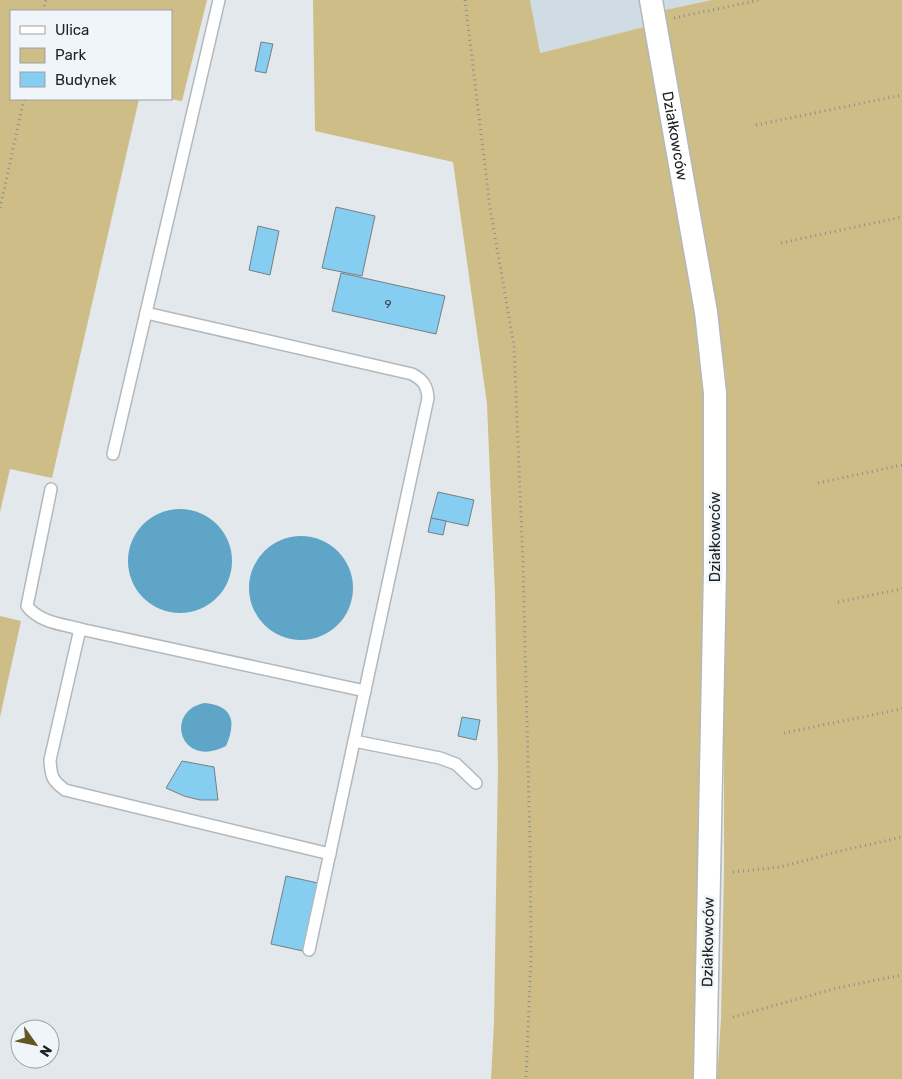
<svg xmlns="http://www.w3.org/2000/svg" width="902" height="1079" viewBox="0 0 902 1079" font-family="Rubik,sans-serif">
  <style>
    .built { fill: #cfdce3 }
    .green { fill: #cebd86 }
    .water { fill: #5ea5c8 }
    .building { fill: #85cdf1; stroke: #797e81 }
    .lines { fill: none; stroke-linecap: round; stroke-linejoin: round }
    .lane-casing { stroke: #b2b8bb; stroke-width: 14 }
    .street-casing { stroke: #b2b8bb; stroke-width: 25 }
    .path { stroke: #8b8f91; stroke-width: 3; stroke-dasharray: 1 4; stroke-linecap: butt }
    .lane { stroke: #fff; stroke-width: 11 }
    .street { stroke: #fff; stroke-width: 22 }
    .labels { text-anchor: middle; stroke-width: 5; stroke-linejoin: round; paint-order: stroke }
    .number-label { font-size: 12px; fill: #394d56 }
    .street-label { font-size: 15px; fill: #202223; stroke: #eff5f8 }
  </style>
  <rect width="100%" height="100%" fill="#e2e8eb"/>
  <polygon class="built" points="530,0 712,0 665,10 666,6 644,27 539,53"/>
  <g class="green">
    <polygon points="0,0 207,0 182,101 170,99 171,11 11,11 11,99 139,99 52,478 10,469 0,512"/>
    <polygon points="313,0 530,0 540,53 644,27 704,305 707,369 700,1079 491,1079 494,1023 498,768 495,595 487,404 453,162 315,131"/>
    <polygon points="712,0 902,0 902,1079 717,1079 721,1019 724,872 724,529 726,377 665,10"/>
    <polygon points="0,616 21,621 0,717"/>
  </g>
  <g class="water">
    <circle cx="180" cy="561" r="52"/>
    <circle cx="301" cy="588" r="52"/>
    <path d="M205,703C234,706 236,723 226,746C179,770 164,710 205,703Z"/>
  </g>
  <g class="building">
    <polygon points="261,42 273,44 266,73 255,71"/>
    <polygon points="336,207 375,216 362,276 322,268"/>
    <polygon points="258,226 279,231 270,275 249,270"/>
    <polygon points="341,273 445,296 436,334 332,311"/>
    <polygon points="438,492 474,500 468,526 431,518"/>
    <polygon points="431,518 446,521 443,535 428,532"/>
    <polygon points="462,717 480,720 476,740 458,736"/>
    <polygon points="182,761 214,767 218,800 200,800 184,796 166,788"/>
    <polygon points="286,876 318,883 303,951 271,944"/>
  </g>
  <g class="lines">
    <defs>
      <g id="lane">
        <path d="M146,313L412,374C423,380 427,385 428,398L309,950"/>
        <polyline points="113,454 219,0"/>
        <path d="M51,489L27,606C39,622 61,624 80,629L365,691"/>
        <path d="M80,629L50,760C51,777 52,780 65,790L330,854"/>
        <polyline points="354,741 440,758 456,764 476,783"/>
      </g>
      <g id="street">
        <path id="s1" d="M651,0L706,312L715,393V569L705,1079"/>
      </g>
    </defs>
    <use href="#lane" class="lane-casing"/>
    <use href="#street" class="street-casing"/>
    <g class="path">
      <polyline points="465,0 490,208 514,346 523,564 530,844 531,956 526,1079"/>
      <polyline points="43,11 46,0"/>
      <polyline points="674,18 759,0"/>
      <polyline points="756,125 902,95"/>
      <polyline points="0,208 24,99"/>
      <polyline points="781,243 902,217"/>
      <polyline points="818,483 902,465"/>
      <polyline points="838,602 902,589"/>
      <polyline points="784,733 902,709"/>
      <polyline points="733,872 780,867 845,850 902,837"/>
      <polyline points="733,1017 837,988 902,975"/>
    </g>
    <use href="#lane" class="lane"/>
    <use href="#street" class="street"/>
  </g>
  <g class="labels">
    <g class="number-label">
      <text x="388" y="308">9</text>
    </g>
    <g class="street-label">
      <text dy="5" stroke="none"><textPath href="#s1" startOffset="138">Działkowców</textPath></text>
      <text transform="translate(715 537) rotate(-90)" y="5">Działkowców</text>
      <text transform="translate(708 942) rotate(-89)" y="5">Działkowców</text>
    </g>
  </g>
  <rect x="10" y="10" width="162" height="90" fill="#eff5f8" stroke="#9ca1a3"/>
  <rect x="20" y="26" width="25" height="8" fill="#ffffff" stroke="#9ca1a3"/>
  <text x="55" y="35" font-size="15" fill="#202223">Ulica</text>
  <rect x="20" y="48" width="25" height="15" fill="#cebd86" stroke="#9ca1a3"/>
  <text x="55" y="60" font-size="15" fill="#202223">Park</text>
  <rect x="20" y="72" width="25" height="15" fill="#85cdf1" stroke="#9ca1a3"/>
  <text x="55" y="85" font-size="15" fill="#202223">Budynek</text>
  <g transform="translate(35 1044) rotate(123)"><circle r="24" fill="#eff5f8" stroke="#9ca1a3"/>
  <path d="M0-4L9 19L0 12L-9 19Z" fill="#645623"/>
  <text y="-8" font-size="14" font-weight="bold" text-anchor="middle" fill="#202223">N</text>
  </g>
</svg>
